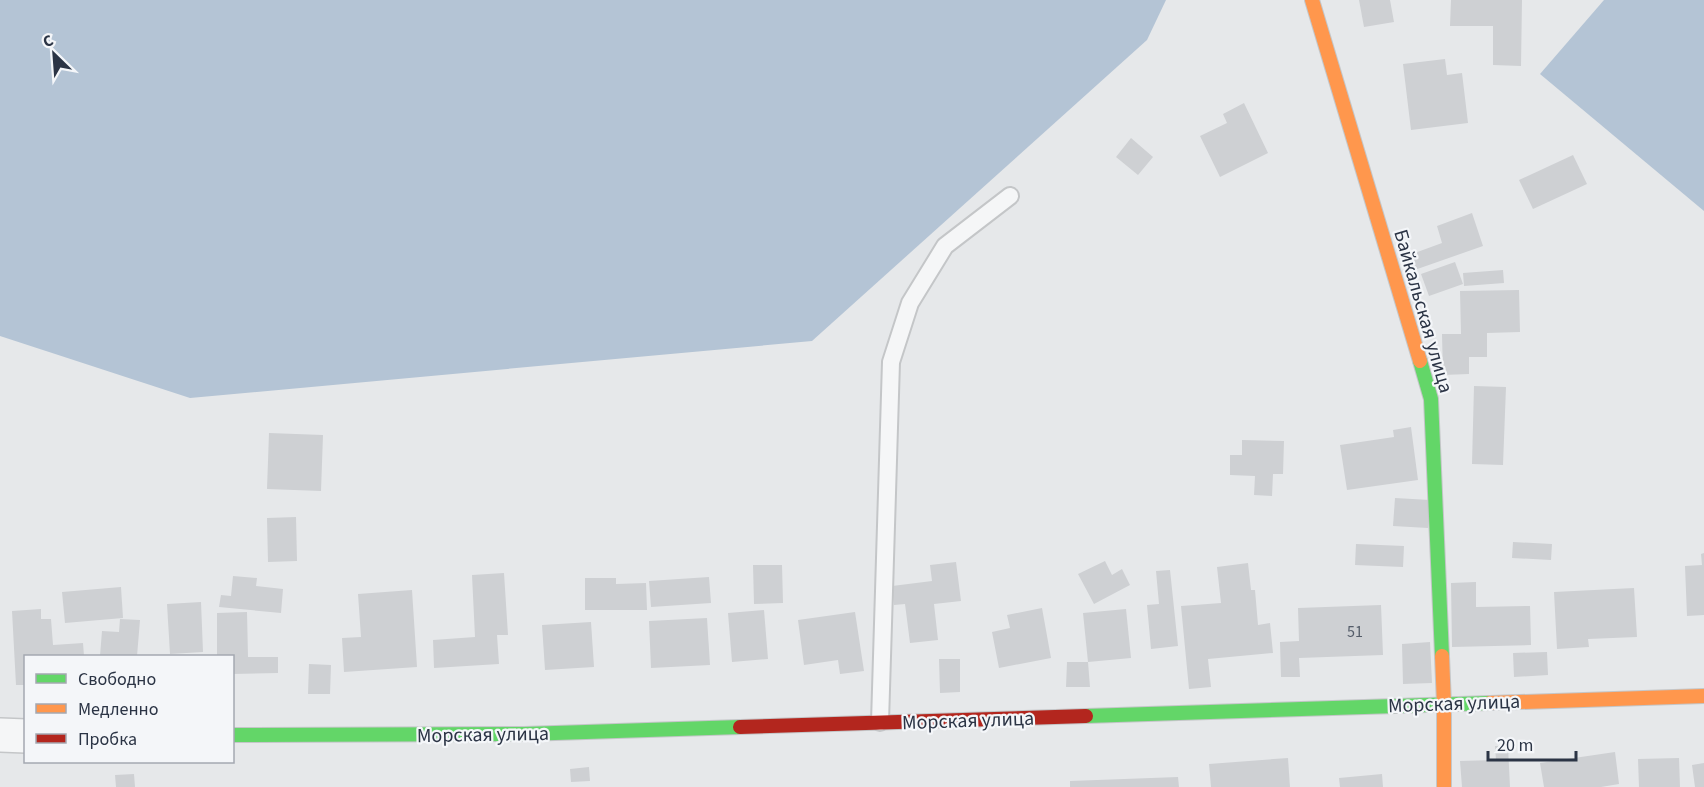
<svg xmlns="http://www.w3.org/2000/svg" width="1704" height="787" viewBox="0 0 1704 787" font-family="'Source Sans 3',sans-serif">
  <style>
    .water { fill: #b4c4d5 }
    .building { fill: #ced0d3 }
    .lines { fill: none; stroke-linecap: round; stroke-linejoin: round }
    .lane-casing { stroke: #c4c6c8; stroke-width: 20 }
    .street-casing { stroke: #c4c6c8; stroke-width: 36 }
    .fast-casing { stroke: #c4c6c8; stroke-width: 16 }
    .slow-casing { stroke: #c4c6c8; stroke-width: 16 }
    .jam-casing { stroke: #c4c6c8; stroke-width: 16 }
    .lane { stroke: #f5f6f7; stroke-width: 16 }
    .street { stroke: #f5f6f7; stroke-width: 33 }
    .fast { stroke: #63d668; stroke-width: 14 }
    .slow { stroke: #ff974d; stroke-width: 14 }
    .jam { stroke: #b3261e; stroke-width: 14 }
    .labels { text-anchor: middle; stroke-width: 4.5; stroke-linejoin: round; paint-order: stroke }
    .number-label { font-size: 16px; fill: #545c69 }
    .street-label { font-size: 20px; fill: #2b3445; stroke: #f4f6f9 }
  </style>
  <rect width="100%" height="100%" fill="#e6e8ea"/>
  <g class="water">
    <polygon points="0,0 1166,0 1147,40 812,341 190,398 0,336"/>
    <polygon points="1604,0 1704,0 1704,211 1540,74"/>
  </g>
  <g class="building">
    <polygon points="1359,0 1390,0 1394,22 1364,27"/>
    <polygon points="1451,0 1522,0 1521,66 1493,65 1493,26 1450,26"/>
    <polygon points="1445,59 1447,75 1462,73 1468,123 1411,130 1403,64"/>
    <polygon points="1244,103 1268,153 1220,177 1200,136 1227,123 1223,114"/>
    <polygon points="1131,138 1153,157 1138,175 1116,157"/>
    <polygon points="1573,155 1587,184 1533,209 1519,180"/>
    <polygon points="1472,213 1483,246 1406,273 1401,258 1442,243 1437,226"/>
    <polygon points="1455,262 1463,284 1429,296 1421,274"/>
    <polygon points="1503,270 1504,283 1464,286 1463,273"/>
    <polygon points="1519,290 1520,332 1487,333 1487,357 1469,357 1469,374 1443,375 1442,334 1461,334 1460,291"/>
    <polygon points="1474,386 1506,387 1503,465 1472,464"/>
    <polygon points="1411,427 1418,480 1347,490 1340,445 1394,437 1393,430"/>
    <polygon points="269,433 323,435 321,491 267,489"/>
    <polygon points="1242,440 1284,441 1283,474 1273,474 1272,496 1254,495 1255,476 1230,475 1230,455 1242,455"/>
    <polygon points="1395,498 1430,500 1428,528 1393,526"/>
    <polygon points="296,517 297,561 268,562 267,518"/>
    <polygon points="1513,542 1552,544 1551,560 1512,558"/>
    <polygon points="1356,544 1404,546 1403,567 1355,565"/>
    <polygon points="1704,553 1704,615 1687,616 1685,566 1702,565 1701,554"/>
    <polygon points="1105,561 1112,575 1122,569 1130,585 1094,604 1078,574"/>
    <polygon points="956,562 961,601 934,604 938,640 910,643 905,604 894,605 892,586 932,581 930,565"/>
    <polygon points="1248,563 1251,590 1255,590 1258,625 1270,623 1273,653 1208,659 1211,687 1189,689 1181,606 1221,603 1217,567"/>
    <polygon points="753,565 782,565 783,603 754,604"/>
    <polygon points="1170,570 1178,646 1151,649 1147,605 1159,604 1156,571"/>
    <polygon points="504,573 508,635 497,635 499,664 434,668 433,640 475,637 472,575"/>
    <polygon points="233,576 257,578 256,586 283,589 281,613 219,607 221,595 231,596"/>
    <polygon points="709,577 711,603 651,607 649,581"/>
    <polygon points="585,578 616,578 616,584 646,583 647,610 585,610"/>
    <polygon points="1476,582 1476,607 1530,606 1531,645 1452,647 1451,583"/>
    <polygon points="121,587 123,618 65,623 62,592"/>
    <polygon points="1634,588 1637,637 1588,639 1589,647 1557,649 1554,592"/>
    <polygon points="412,590 417,667 344,672 342,638 361,637 358,594"/>
    <polygon points="201,602 203,652 170,654 167,604"/>
    <polygon points="1381,605 1383,655 1299,658 1300,677 1281,677 1280,642 1299,641 1298,608"/>
    <polygon points="1042,608 1051,658 999,668 992,632 1010,628 1007,615"/>
    <polygon points="41,609 41,619 51,619 53,645 83,643 84,656 26,656 26,685 16,685 12,611"/>
    <polygon points="1126,609 1131,658 1088,662 1083,613"/>
    <polygon points="764,610 768,659 732,662 728,613"/>
    <polygon points="247,612 248,657 278,657 278,673 232,674 232,656 217,656 217,613"/>
    <polygon points="855,612 864,671 840,674 838,660 804,665 798,620"/>
    <polygon points="707,618 710,665 651,668 649,621"/>
    <polygon points="120,619 140,620 137,656 100,656 102,631 119,632"/>
    <polygon points="591,622 594,667 545,670 542,625"/>
    <polygon points="1430,642 1432,683 1403,684 1402,644"/>
    <polygon points="1547,652 1548,675 1514,677 1513,653"/>
    <polygon points="939,659 960,659 960,692 940,693"/>
    <polygon points="1067,662 1088,662 1090,687 1066,687"/>
    <polygon points="309,664 331,665 330,694 308,694"/>
    <polygon points="1495,746 1508,746 1510,787 1462,787 1460,761 1496,760"/>
    <polygon points="1615,752 1619,784 1601,787 1544,787 1540,763"/>
    <polygon points="1288,758 1290,787 1211,787 1209,764"/>
    <polygon points="1679,758 1680,787 1639,787 1638,759"/>
    <polygon points="1704,763 1704,787 1695,787 1692,765"/>
    <polygon points="589,767 590,781 571,782 570,769"/>
    <polygon points="134,774 135,787 116,787 115,775"/>
    <polygon points="1382,774 1383,787 1340,787 1339,778"/>
    <polygon points="1178,777 1179,787 1070,787 1070,781"/>
  </g>
  <g class="lines">
    <defs>
      <polyline id="lane" points="880,722 891,362 910,303 945,246 1010,196"/>
      <polyline id="street" points="0,735 26,736"/>
      <g id="fast">
        <polyline points="1420,361 1431,399 1442,656"/>
        <polyline points="1086,716 1490,703"/>
        <polyline points="232,735 524,734 740,727"/>
      </g>
      <g id="slow">
        <polyline points="1312,0 1420,361"/>
        <polyline points="1442,656 1444,704 1444,787"/>
        <polyline points="1490,703 1704,696"/>
      </g>
      <polyline id="jam" points="740,727 1086,716"/>
    </defs>
    <use href="#lane" class="lane-casing"/>
    <use href="#street" class="street-casing"/>
    <use href="#fast" class="fast-casing"/>
    <use href="#slow" class="slow-casing"/>
    <use href="#jam" class="jam-casing"/>
    <use href="#lane" class="lane"/>
    <use href="#street" class="street"/>
    <use href="#fast" class="fast"/>
    <use href="#slow" class="slow"/>
    <use href="#jam" class="jam"/>
  </g>
  <g class="labels">
    <g class="number-label">
      <text x="1355" y="637">51</text>
    </g>
    <g class="street-label">
      <text transform="translate(1424 311) rotate(74)" y="7">Байкальская улица</text>
      <text transform="translate(1454 703) rotate(-2)" y="7">Морская улица</text>
      <text transform="translate(968 720) rotate(-2)" y="7">Морская улица</text>
      <text transform="translate(483 734) rotate(-1)" y="7">Морская улица</text>
    </g>
  </g>
  <rect x="24" y="655" width="210" height="108" fill="#f4f6f9" stroke="#a4a8b1" stroke-width="1.5"/>
  <rect x="36" y="674" width="30" height="9" fill="#63d668" stroke="#a4a8b1" stroke-width="1.5"/>
  <text x="78" y="685" font-size="18" fill="#2b3445">Свободно</text>
  <rect x="36" y="704" width="30" height="9" fill="#ff974d" stroke="#a4a8b1" stroke-width="1.5"/>
  <text x="78" y="715" font-size="18" fill="#2b3445">Медленно</text>
  <rect x="36" y="734" width="30" height="9" fill="#b3261e" stroke="#a4a8b1" stroke-width="1.5"/>
  <text x="78" y="745" font-size="18" fill="#2b3445">Пробка</text>
  <g transform="translate(54 54) rotate(335)" stroke="#f4f6f9" stroke-width="4.5" paint-order="stroke">
  <path d="M0-4.5L10 22L0 15L-10 22Z" fill="#2b3445"/>
  <text y="-9" font-size="16" font-weight="bold" text-anchor="middle" fill="#2b3445">С</text>
  </g>
  <path d="M1488 751v9h88v-9" fill="none" stroke="#2b3445" stroke-width="3"/>
  <text x="1497" y="751" font-size="18" fill="#2b3445" stroke="#f4f6f9" stroke-width="4.5" paint-order="stroke">20 m</text>
</svg>
